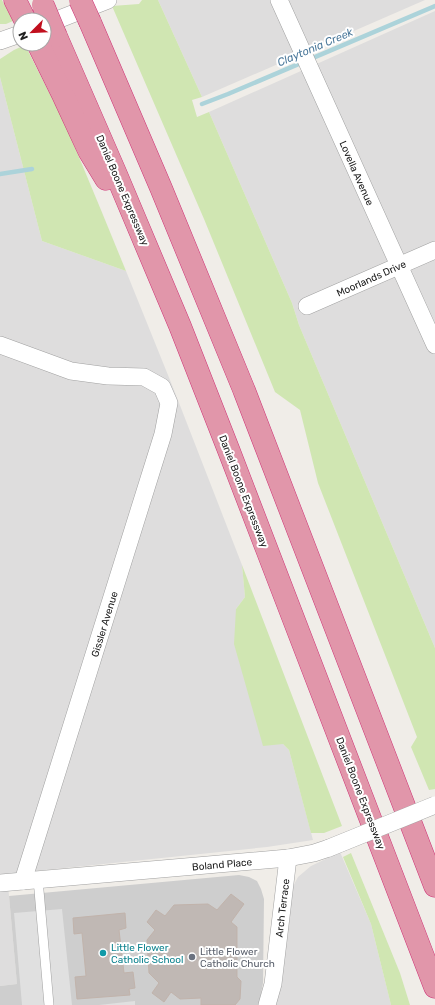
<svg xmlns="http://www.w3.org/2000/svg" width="435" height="1005" viewBox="0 0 435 1005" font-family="Rubik,sans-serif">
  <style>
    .residential { fill: #dedddd }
    .religious { fill: #cecece }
    .grass { fill: #d0e6b2 }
    .parking { fill: #e0e0e0 }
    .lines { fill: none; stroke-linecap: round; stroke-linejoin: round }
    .stream { stroke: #acd3da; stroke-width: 4.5 }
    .building { fill: #c0b8b4; stroke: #c1b3ab }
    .lane-casing { stroke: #a1a1a1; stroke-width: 10 }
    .street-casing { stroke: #a1a1a1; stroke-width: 18 }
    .highway-casing { stroke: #ce3476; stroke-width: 23 }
    .lane { stroke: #fff; stroke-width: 9 }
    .street { stroke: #fff; stroke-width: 17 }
    .highway { stroke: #e196aa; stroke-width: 22 }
    .street-bridge-casing { stroke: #a1a1a1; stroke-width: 18; stroke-linecap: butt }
    .highway-bridge-casing { stroke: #ce3476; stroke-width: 23; stroke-linecap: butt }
    .street-bridge { stroke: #fff; stroke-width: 17 }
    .highway-bridge { stroke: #e196aa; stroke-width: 22 }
    .culture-dot { fill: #0f9aa8; stroke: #fff; stroke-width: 1.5 }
    .worship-dot { fill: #6b7280; stroke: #fff; stroke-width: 1.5 }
    .labels { text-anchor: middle; stroke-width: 4; stroke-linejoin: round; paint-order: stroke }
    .street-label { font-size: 10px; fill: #202020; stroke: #fff }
    .culture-label { font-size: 10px; fill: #0d838f; stroke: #fff; text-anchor: start }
    .worship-label { font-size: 10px; fill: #5b616d; stroke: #fff; text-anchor: start }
    .water-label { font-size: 11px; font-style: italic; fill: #4c799b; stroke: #fff }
  </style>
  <rect width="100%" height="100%" fill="#f0ede8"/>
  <g class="residential">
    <polygon points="158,0 425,0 202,97"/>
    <polygon points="435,11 435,648 299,325 292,303 209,112"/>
    <polygon points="0,77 42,241 126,271 174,390 242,565 245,597 236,609 283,744 289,750 313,840 267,847 7,874 17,984 0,986"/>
    <polygon points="340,852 371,924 391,1005 276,1005 280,984 290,892 298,877 311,866"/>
  </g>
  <polygon class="religious" points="239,875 249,877 257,881 261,889 264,899 263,983 259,1005 0,1005 0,986 17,984 9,896"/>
  <g class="grass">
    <polygon points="0,0 2,0 13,21 6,24 0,24"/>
    <polygon points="142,0 158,0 202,97 192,100 197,117 209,112 292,303 299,325 435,648 435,789 429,790 411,747 417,737 318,483 300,410 275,392 204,219 112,6 139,4"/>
    <polygon points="25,45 66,126 101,210 126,271 42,241 0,77 0,59 14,50"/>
    <polygon points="242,565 342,826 324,833 311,833 289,750 283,744 263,746 234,644 236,609 245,597"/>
    <polygon points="351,853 400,973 410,1005 391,1005 371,924 343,857"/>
  </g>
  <g class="parking">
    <polygon points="62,909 72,1005 22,1005 14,913"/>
    <polygon points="135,1001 135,1005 99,1005"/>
  </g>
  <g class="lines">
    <g class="stream">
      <polyline points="202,104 228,94 435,6"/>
      <polyline points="0,174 32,169"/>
    </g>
  </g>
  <g class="building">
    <polygon points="231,894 244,904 231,922 237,927 237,977 241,981 240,999 235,1005 201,1005 201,998 180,999 171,992 164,1002 152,993 159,983 149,973 147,940 155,930 147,922 156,910 165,916 174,905 208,904 217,910"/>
    <polygon points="125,913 126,928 119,930 124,973 133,972 135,988 129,989 130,995 77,999 75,977 86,976 82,933 74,934 73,918"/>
  </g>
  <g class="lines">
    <defs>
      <polyline id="lane" points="38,879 49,1005"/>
      <g id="street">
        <polyline points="279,0 435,345"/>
        <polyline points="44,25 108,0"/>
        <polyline points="0,41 20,34"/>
        <polyline points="307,306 435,250"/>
        <polyline points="0,345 71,371 108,376 144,377 162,387 169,403 163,434 23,881"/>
        <polyline points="0,883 288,858 314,853 329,848"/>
        <polyline points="267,1005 273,984 288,858"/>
      </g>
      <g id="highway">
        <polyline points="15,0 25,20"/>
        <polyline points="90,22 161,188 244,390 435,886"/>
        <polyline points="56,36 116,174 180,326 229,451 435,987"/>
        <polyline points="38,44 63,95 89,151 106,179"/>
      </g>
    </defs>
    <use href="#lane" class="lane-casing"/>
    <use href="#street" class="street-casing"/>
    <use href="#highway" class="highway-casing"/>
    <use href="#lane" class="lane"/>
    <use href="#street" class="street"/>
    <use href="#highway" class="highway"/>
    <defs>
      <polyline id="street-bridge" points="329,848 435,805"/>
      <g id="highway-bridge">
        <polyline points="80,0 90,22"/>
        <polyline points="43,5 56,36"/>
      </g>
    </defs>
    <use href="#street-bridge" class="street-bridge-casing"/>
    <use href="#highway-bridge" class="highway-bridge-casing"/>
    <use href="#street-bridge" class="street-bridge"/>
    <use href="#highway-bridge" class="highway-bridge"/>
  </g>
  <circle class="culture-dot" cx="103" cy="953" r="4"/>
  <circle class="worship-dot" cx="192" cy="957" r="4"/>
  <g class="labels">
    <g class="street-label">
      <text transform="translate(357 173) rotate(66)" y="4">Lovella Avenue</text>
      <text transform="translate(123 190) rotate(67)" y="4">Daniel Boone Expressway</text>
      <text transform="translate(371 278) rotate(-24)" y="4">Moorlands Drive</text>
      <text transform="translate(244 491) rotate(69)" y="4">Daniel Boone Expressway</text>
      <text transform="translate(104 624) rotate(-73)" y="4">Gissler Avenue</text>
      <text transform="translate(361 793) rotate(69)" y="4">Daniel Boone Expressway</text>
      <text transform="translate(222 864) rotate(-5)" y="4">Boland Place</text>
      <text transform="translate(282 908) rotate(-83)" y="4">Arch Terrace</text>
    </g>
    <g class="culture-label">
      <text x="111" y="951">Little Flower<tspan x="111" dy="12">Catholic School</tspan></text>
    </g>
    <g class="worship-label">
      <text x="200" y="955">Little Flower<tspan x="200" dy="12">Catholic Church</tspan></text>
    </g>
    <g class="water-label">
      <text transform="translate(315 47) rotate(-23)" y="4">Claytonia Creek</text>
    </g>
  </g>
  <g transform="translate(32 32) rotate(246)"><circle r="19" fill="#ffffff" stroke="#a6a6a6"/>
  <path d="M0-3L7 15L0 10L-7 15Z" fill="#c10f1e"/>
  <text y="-6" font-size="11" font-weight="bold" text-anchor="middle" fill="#202020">N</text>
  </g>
</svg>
